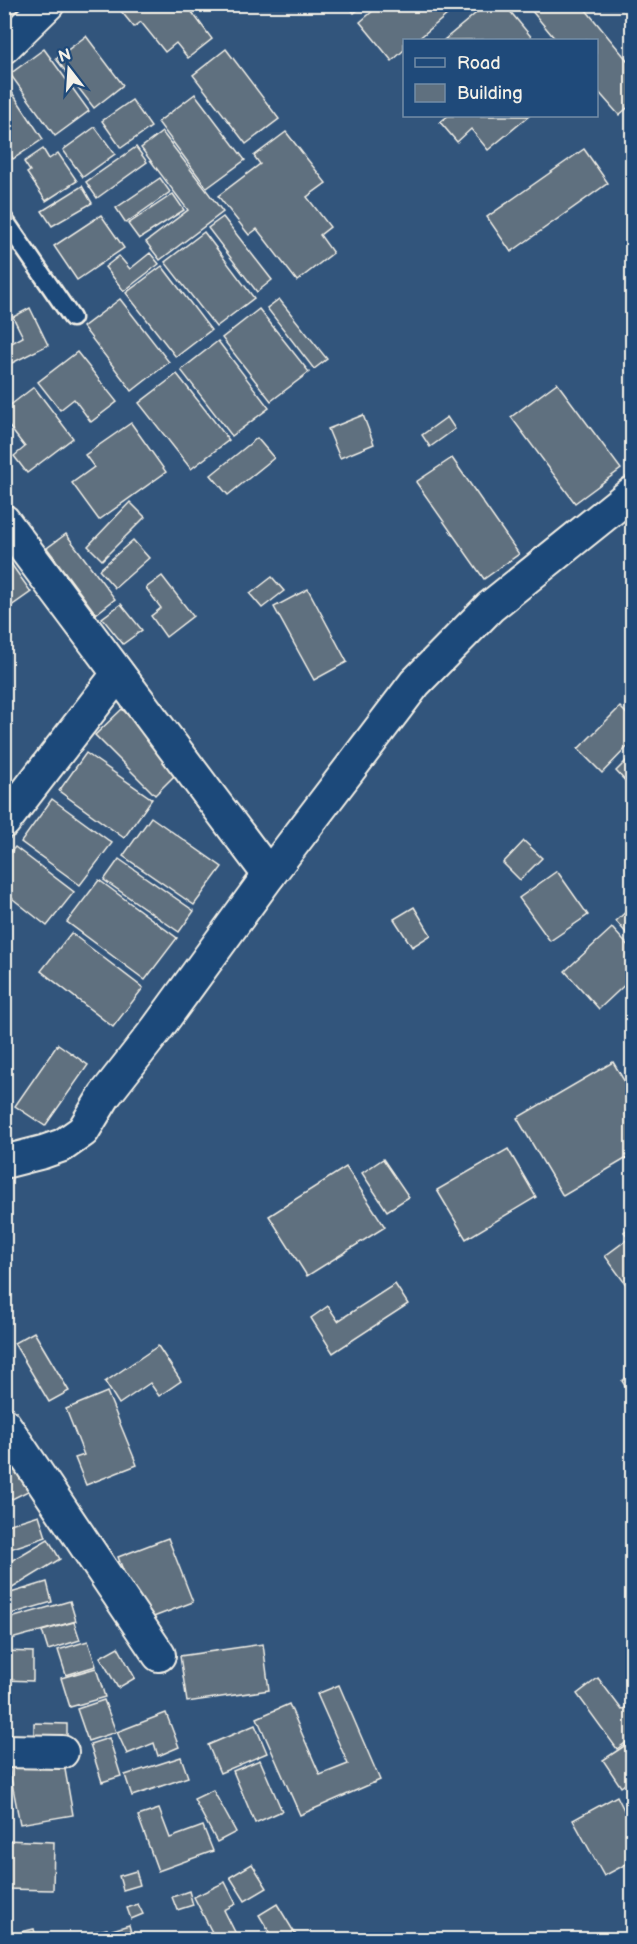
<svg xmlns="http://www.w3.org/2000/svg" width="637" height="1944" viewBox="0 0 637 1944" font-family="'Balsamiq Sans',sans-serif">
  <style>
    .building { fill: #5f707f; stroke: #f4f1e8; stroke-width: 1.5 }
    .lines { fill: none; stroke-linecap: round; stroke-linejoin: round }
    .lane-casing { stroke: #f4f1e8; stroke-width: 21 }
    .street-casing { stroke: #f4f1e8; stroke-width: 36 }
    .lane { stroke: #1f4a7a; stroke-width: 16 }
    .street { stroke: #1f4a7a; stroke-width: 32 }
  </style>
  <rect width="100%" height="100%" fill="#32557c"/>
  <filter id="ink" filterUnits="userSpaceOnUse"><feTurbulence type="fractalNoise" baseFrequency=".0167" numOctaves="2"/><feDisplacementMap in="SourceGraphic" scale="12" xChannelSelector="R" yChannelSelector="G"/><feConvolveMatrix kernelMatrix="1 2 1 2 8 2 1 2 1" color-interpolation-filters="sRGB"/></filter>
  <g filter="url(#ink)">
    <g class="building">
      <polygon points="186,4 212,39 188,58 176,43 165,52 141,22 134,27 116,5"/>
      <polygon points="347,4 365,4 354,13"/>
      <polygon points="381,4 460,4 417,40 404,40 404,50 392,61 360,22"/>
      <polygon points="487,4 504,4 533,39 444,40"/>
      <polygon points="526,4 581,4 632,66 632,104 619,115 596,89 596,40 556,40"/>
      <polygon points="86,36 123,85 94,108 56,59"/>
      <polygon points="44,49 89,111 55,136 10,74"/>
      <polygon points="226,49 279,119 246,144 193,75"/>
      <polygon points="5,82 43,139 13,159 4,147"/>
      <polygon points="195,94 245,160 207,188 158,122"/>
      <polygon points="132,100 151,127 121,148 102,121"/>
      <polygon points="448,116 529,116 488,150 471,129 457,142 440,122"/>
      <polygon points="95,127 115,154 83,177 63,150"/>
      <polygon points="162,132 223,212 160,260 146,242 188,210 141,148"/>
      <polygon points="286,132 326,183 307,197 330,227 320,235 333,253 297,281 257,229 249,235 218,196 260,164 254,156"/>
      <polygon points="136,147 147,162 97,198 86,182"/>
      <polygon points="43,149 49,159 58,153 77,181 46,201 27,173 30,171 24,162"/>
      <polygon points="584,149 608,183 511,252 487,217"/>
      <polygon points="160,178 170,192 126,223 116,208"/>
      <polygon points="82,186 92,203 52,226 42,211"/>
      <polygon points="173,194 184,210 139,239 128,224"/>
      <polygon points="101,215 124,248 77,280 54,246"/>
      <polygon points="223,217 272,280 257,292 208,228"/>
      <polygon points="204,232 254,298 216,327 165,262"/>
      <polygon points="150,253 159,264 124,291 105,267 119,256 130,269"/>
      <polygon points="162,266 211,330 176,357 126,293"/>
      <polygon points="120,299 169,362 132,391 83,327"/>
      <polygon points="279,299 327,359 314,369 267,308"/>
      <polygon points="30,308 48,345 4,367 4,347 23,337 13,317"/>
      <polygon points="259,309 309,372 271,401 222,338"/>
      <polygon points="218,341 269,408 232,436 181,370"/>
      <polygon points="77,352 117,402 91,422 74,399 60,410 38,382"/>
      <polygon points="177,374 229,440 191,469 139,403"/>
      <polygon points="557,383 621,469 575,503 511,417"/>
      <polygon points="34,387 73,438 27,473 14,456 25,447 4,420 4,410"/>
      <polygon points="363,415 374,444 340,458 328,429"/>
      <polygon points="447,417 455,429 430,447 422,435"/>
      <polygon points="131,423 166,472 99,520 72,483 94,467 85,455"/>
      <polygon points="257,438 274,458 228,495 211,475"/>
      <polygon points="452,458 519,554 484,579 416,482"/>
      <polygon points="130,502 145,517 102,560 88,546"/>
      <polygon points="66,534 115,599 96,614 47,548"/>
      <polygon points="133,540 149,558 115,588 99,570"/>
      <polygon points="9,561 31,592 4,611 4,564"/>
      <polygon points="162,576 193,616 166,637 151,616 161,608 146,588"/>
      <polygon points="272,577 284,591 262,608 250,594"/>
      <polygon points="308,589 347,662 314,680 274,607"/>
      <polygon points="121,604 142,630 123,644 102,618"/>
      <polygon points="620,707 632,719 632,742 602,773 578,749"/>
      <polygon points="122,709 182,768 155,795 95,735"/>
      <polygon points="86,753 152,799 124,838 59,791"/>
      <polygon points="632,755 632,788 616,771"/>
      <polygon points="52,799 112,843 80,885 21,842"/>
      <polygon points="151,817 222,867 194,905 123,856"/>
      <polygon points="524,841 542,858 520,880 503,863"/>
      <polygon points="15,847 74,892 47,926 4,892 4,860"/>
      <polygon points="119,859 194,911 179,932 104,880"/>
      <polygon points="557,871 588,915 550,941 519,898"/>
      <polygon points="99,880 177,938 145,980 67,922"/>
      <polygon points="632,906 632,940 616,921"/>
      <polygon points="414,907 431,935 412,947 394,919"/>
      <polygon points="612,928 632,950 632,978 599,1009 565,971"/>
      <polygon points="71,933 143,988 113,1027 41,971"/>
      <polygon points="58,1044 88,1065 45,1126 15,1106"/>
      <polygon points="613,1062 632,1094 632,1155 563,1196 517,1118"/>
      <polygon points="508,1149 536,1197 466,1239 437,1190"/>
      <polygon points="383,1159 409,1197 387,1211 362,1173"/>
      <polygon points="346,1167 385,1227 307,1276 269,1216"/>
      <polygon points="632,1226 632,1287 630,1290 605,1256 629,1238 624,1232"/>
      <polygon points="395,1284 408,1304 333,1353 311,1318 328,1306 338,1321"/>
      <polygon points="34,1332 69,1391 49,1402 14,1343"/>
      <polygon points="158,1346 181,1381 159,1396 150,1383 119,1404 105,1382"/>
      <polygon points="632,1374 632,1397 622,1381"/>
      <polygon points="107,1392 137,1465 86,1485 75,1458 84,1455 66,1409"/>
      <polygon points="4,1445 30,1490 4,1503"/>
      <polygon points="39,1515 46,1537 4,1551 4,1526"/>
      <polygon points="168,1538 193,1602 143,1621 118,1557"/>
      <polygon points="48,1539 60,1559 6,1592 4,1565"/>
      <polygon points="47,1582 52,1602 4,1616 4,1595"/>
      <polygon points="70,1601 76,1621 4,1641 4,1620"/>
      <polygon points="74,1622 80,1640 48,1650 42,1631"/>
      <polygon points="88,1641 96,1666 66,1675 58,1650"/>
      <polygon points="263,1644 269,1690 187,1702 180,1656"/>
      <polygon points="118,1647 135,1678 118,1688 100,1657"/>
      <polygon points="4,1651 33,1652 33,1681 4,1680"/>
      <polygon points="96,1668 105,1697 70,1707 61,1678"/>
      <polygon points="598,1678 622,1710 632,1702 632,1738 617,1749 577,1694"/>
      <polygon points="339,1685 380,1780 300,1815 257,1718 289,1704 320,1775 348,1764 317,1694"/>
      <polygon points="104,1700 116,1732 88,1741 77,1709"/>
      <polygon points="166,1713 179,1747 158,1756 154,1743 127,1754 117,1732"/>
      <polygon points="34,1723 67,1724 67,1741 34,1740"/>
      <polygon points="255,1725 267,1753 220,1773 208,1745"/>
      <polygon points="109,1738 121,1776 102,1782 90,1744"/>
      <polygon points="632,1741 632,1779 621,1787 603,1760"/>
      <polygon points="181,1757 188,1777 132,1796 125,1775"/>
      <polygon points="63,1758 73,1815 20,1824 9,1768"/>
      <polygon points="260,1760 282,1811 255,1823 233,1771"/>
      <polygon points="213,1790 236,1832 217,1842 194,1799"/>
      <polygon points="617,1796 632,1826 632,1861 604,1876 573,1820"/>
      <polygon points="159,1809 170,1838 203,1826 213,1851 158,1871 138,1816"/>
      <polygon points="4,1840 54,1842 53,1890 4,1889"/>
      <polygon points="252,1864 267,1888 245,1901 230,1877"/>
      <polygon points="136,1871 140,1885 123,1890 119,1876"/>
      <polygon points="225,1882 236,1904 224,1910 239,1940 216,1940 194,1897"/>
      <polygon points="189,1891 193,1905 177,1910 172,1897"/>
      <polygon points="138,1904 143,1914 131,1919 127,1908"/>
      <polygon points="277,1904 299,1940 274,1940 259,1915"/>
      <polygon points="129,1925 133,1940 114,1940 112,1930"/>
      <polygon points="34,1929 37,1940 23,1940 21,1932"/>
      <polygon points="107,1929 109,1940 85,1940 84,1934"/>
    </g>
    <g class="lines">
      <defs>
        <polyline id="lane" points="4,219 72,318"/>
        <g id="street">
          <polyline points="4,47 48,4"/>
          <polyline points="4,521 269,875"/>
          <polyline points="4,822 118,674"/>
          <polyline points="4,1162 43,1152 63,1145 83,1131 105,1095 156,1030 269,875 415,683 490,607 632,493"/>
          <polyline points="4,1424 159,1655"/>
          <polyline points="4,1751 62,1752"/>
        </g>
      </defs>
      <use href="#lane" class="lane-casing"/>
      <use href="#street" class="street-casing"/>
      <use href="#lane" class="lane"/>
      <use href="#street" class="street"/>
    </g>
  </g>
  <rect width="637" height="1944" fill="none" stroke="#1f4a7a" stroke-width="24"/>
  <rect x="12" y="12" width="613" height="1920" fill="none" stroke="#f4f1e8" stroke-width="2" filter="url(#ink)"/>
  <rect x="403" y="39" width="195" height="78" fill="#1f4a7a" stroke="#748da6" stroke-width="1.5"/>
  <rect x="415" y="58" width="30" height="9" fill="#1f4a7a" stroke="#748da6" stroke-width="1.5"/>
  <text x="457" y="69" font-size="18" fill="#f4f1e8">Road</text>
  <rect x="415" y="84" width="30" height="18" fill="#5f707f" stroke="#748da6" stroke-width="1.5"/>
  <text x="457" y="99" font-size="18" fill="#f4f1e8">Building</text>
  <g transform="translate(69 69) rotate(343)" stroke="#1f4a7a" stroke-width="4.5" paint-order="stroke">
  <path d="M0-4.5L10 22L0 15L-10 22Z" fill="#f4f1e8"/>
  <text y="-9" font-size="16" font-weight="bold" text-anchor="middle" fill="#f4f1e8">N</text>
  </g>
</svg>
